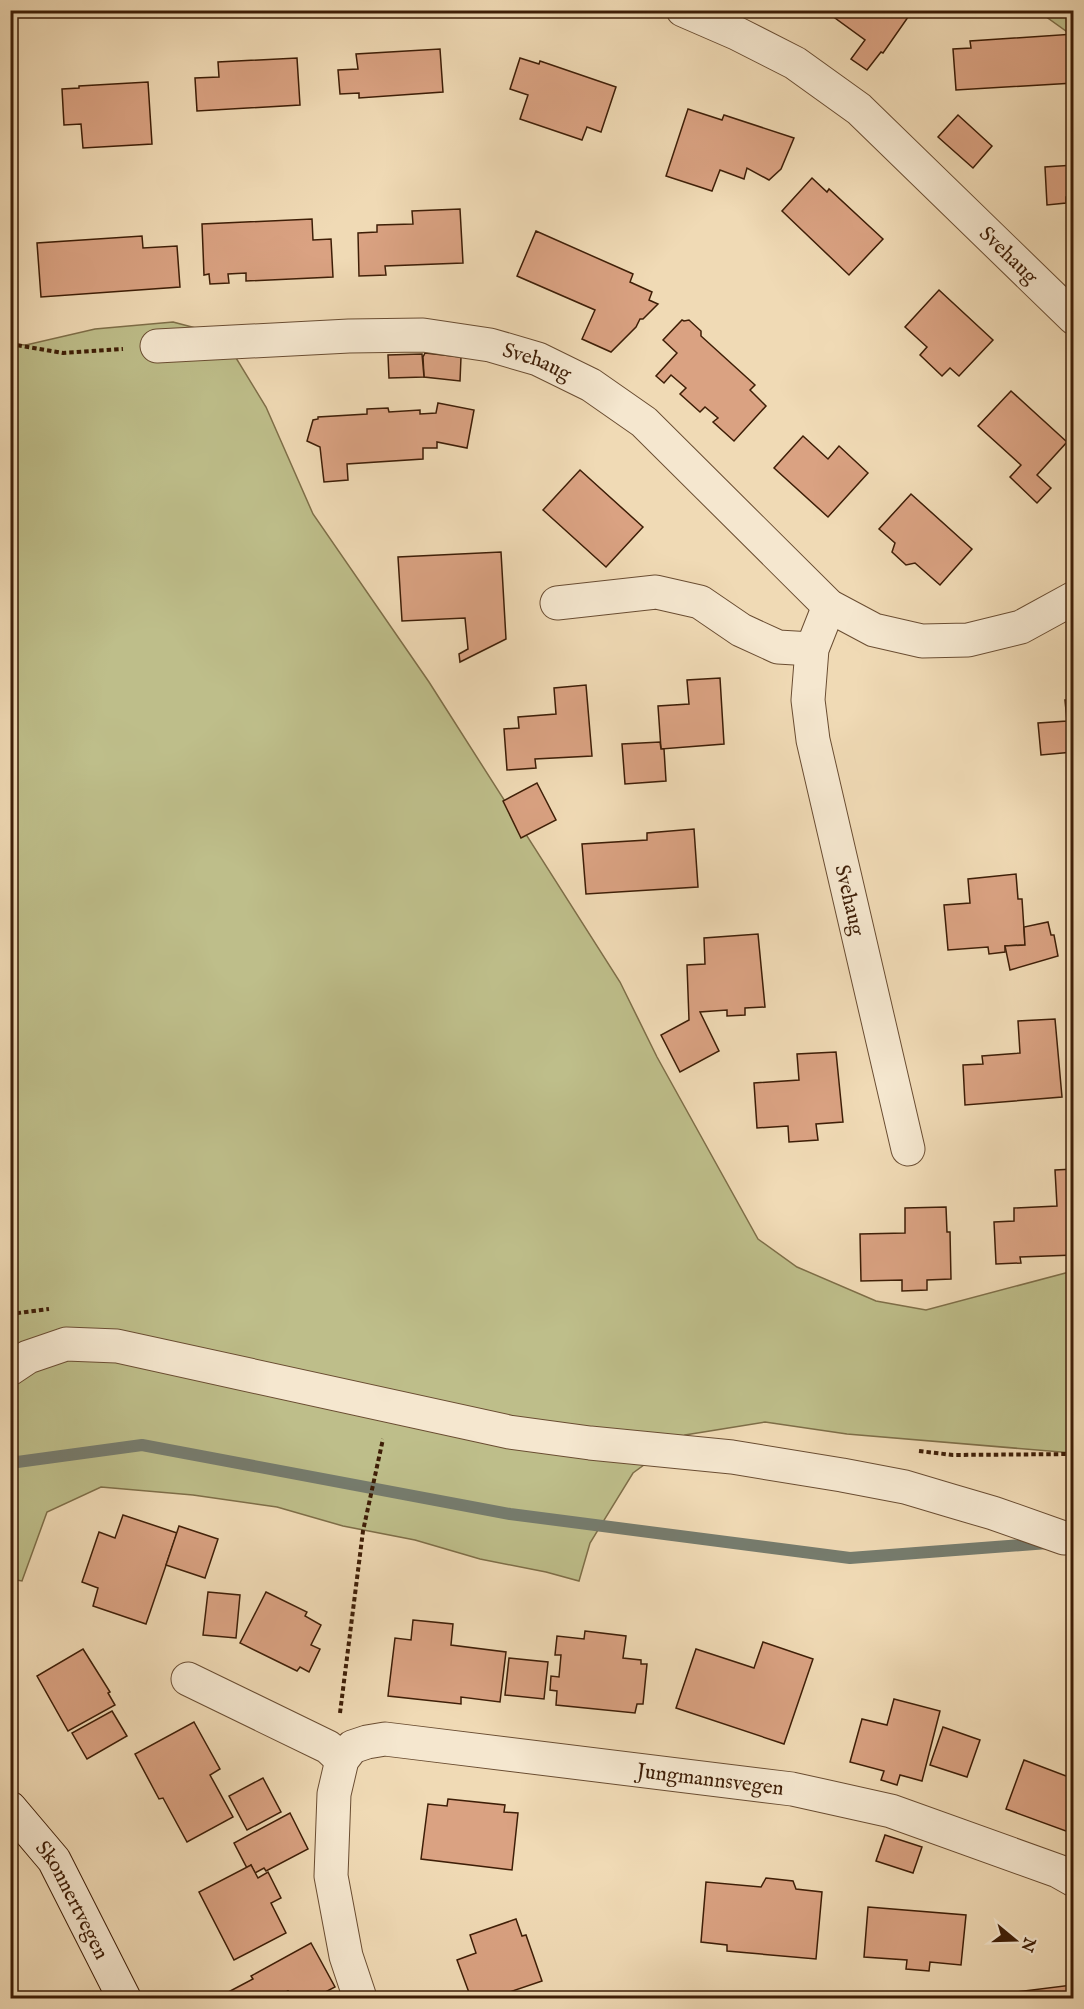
<svg xmlns="http://www.w3.org/2000/svg" width="1084" height="2009" viewBox="0 0 1084 2009" font-family="'IM FELL English',serif">
  <style>
    .green { fill: #bebe8a; stroke: #7e6e48; stroke-width: 1.5 }
    .lines { fill: none; stroke-linecap: round; stroke-linejoin: round }
    .stream { stroke: #767c6e; stroke-width: 12 }
    .building { fill: #daa282; stroke: #3e1e07; stroke-width: 1.5 }
    .street-casing { stroke: #6a4d32; stroke-width: 35 }
    .secondary-casing { stroke: #3e1e07; stroke-width: 35 }
    .path { stroke: #3e1e07; stroke-width: 4; stroke-dasharray: 4.5 3; stroke-linecap: butt }
    .street { stroke: #f5e7cf; stroke-width: 33 }
    .secondary { stroke: #f5e7cf; stroke-width: 33 }
    .labels { text-anchor: middle; stroke-width: 6; stroke-linejoin: round; paint-order: stroke }
    .street-label { font-size: 21px; fill: #3e1e07; stroke: #f5e7cf }
  </style>
  <rect width="100%" height="100%" fill="#f0dab5"/>
  <filter id="stains"><feTurbulence type="fractalNoise" baseFrequency=".00333" numOctaves="4"/><feColorMatrix values="0 0 0 0 .2 0 0 0 0 .09 0 0 0 0 .02 0 0 0 .5 -.17"/></filter>
  <radialGradient id="worn" r=".72"><stop offset=".6" stop-color="#630" stop-opacity="0"/><stop offset="1" stop-color="#630" stop-opacity=".3"/></radialGradient>
  <g class="green">
    <polygon points="1038,11 1073,11 1073,36"/>
    <polygon points="173,322 222,335 266,407 313,514 429,682 620,982 657,1057 758,1239 797,1267 876,1301 926,1310 1073,1271 1073,1453 847,1434 765,1422 685,1435 633,1473 590,1543 579,1581 546,1572 480,1559 415,1540 343,1526 277,1507 193,1495 101,1487 47,1512 22,1581 11,1579 10,344 26,345 95,329"/>
  </g>
  <g class="lines">
    <polyline class="stream" points="10,1463 142,1445 510,1514 850,1558 1048,1543"/>
  </g>
  <g class="building">
    <polygon points="824,10 913,10 883,53 881,52 867,70 851,59 865,40"/>
    <polygon points="1074,34 1074,83 956,90 953,49 971,48 970,41"/>
    <polygon points="440,49 443,92 359,98 359,93 340,94 338,70 358,69 356,54"/>
    <polygon points="297,58 300,105 197,111 195,78 219,77 218,62"/>
    <polygon points="520,58 539,64 540,61 616,87 601,132 587,127 582,140 520,119 528,95 510,89"/>
    <polygon points="148,82 152,144 83,148 81,124 64,125 62,89 79,88 79,86"/>
    <polygon points="688,109 722,120 724,115 794,138 781,169 769,180 747,168 744,179 720,170 712,191 666,176"/>
    <polygon points="958,115 992,146 973,168 938,137"/>
    <polygon points="1074,165 1074,197 1066,197 1066,203 1047,205 1045,167"/>
    <polygon points="812,178 827,192 829,189 883,239 849,275 782,211"/>
    <polygon points="460,209 463,263 385,266 386,275 359,276 358,233 377,232 377,225 413,224 412,211"/>
    <polygon points="312,219 313,240 331,239 333,277 246,281 246,273 228,274 229,283 210,284 209,274 204,275 202,224"/>
    <polygon points="536,231 633,274 630,282 652,292 649,300 658,304 643,319 640,319 636,327 611,352 582,339 595,310 517,276"/>
    <polygon points="142,236 143,248 177,246 180,287 41,297 37,243"/>
    <polygon points="939,290 993,340 959,376 950,368 942,376 920,355 927,347 905,327"/>
    <polygon points="682,320 684,321 689,320 701,331 701,336 755,385 750,390 766,406 734,441 713,422 718,418 705,407 700,412 680,394 686,388 671,375 664,383 656,376 677,353 663,340"/>
    <polygon points="425,353 461,357 460,381 424,377 423,357"/>
    <polygon points="422,354 424,377 389,378 388,355"/>
    <polygon points="1011,391 1067,442 1037,475 1051,488 1037,503 1010,477 1021,465 978,426"/>
    <polygon points="438,403 474,410 467,448 437,442 437,448 423,448 423,459 347,464 348,480 324,482 320,447 307,441 313,420 318,419 318,417 367,414 367,409 388,408 389,412 420,410 420,414 436,413"/>
    <polygon points="803,436 828,459 839,446 868,473 828,517 774,468"/>
    <polygon points="580,470 643,527 606,567 543,510"/>
    <polygon points="911,494 972,549 940,585 915,563 906,565 892,552 895,543 879,529"/>
    <polygon points="501,552 506,639 460,662 459,654 468,649 465,618 402,621 398,557"/>
    <polygon points="720,678 724,744 661,749 658,706 689,704 687,680"/>
    <polygon points="586,685 592,756 535,759 536,768 507,770 504,729 519,728 518,717 556,714 554,688"/>
    <polygon points="1065,700 1074,700 1073,752 1041,755 1038,723 1067,721"/>
    <polygon points="660,742 661,749 664,749 666,781 625,784 622,744"/>
    <polygon points="537,783 556,820 521,838 503,801"/>
    <polygon points="694,829 698,887 586,894 582,844 647,840 647,833"/>
    <polygon points="1016,874 1018,899 1022,899 1025,945 1005,946 1005,952 989,954 988,947 948,950 944,905 970,903 968,879"/>
    <polygon points="1048,922 1051,935 1054,935 1058,956 1010,970 1005,946 1025,945 1024,927"/>
    <polygon points="758,934 765,1007 745,1008 745,1015 727,1016 727,1010 700,1012 719,1051 680,1072 661,1035 689,1020 687,965 705,964 704,938"/>
    <polygon points="1055,1019 1062,1097 965,1105 963,1065 983,1064 982,1056 1020,1053 1018,1021"/>
    <polygon points="836,1052 843,1122 816,1124 818,1140 789,1142 788,1126 757,1128 754,1083 799,1080 797,1054"/>
    <polygon points="1074,1169 1074,1255 1020,1257 1021,1263 996,1264 994,1222 1014,1221 1014,1208 1057,1206 1055,1170"/>
    <polygon points="946,1207 947,1232 950,1232 951,1279 927,1280 927,1290 902,1291 902,1280 861,1281 860,1234 905,1233 905,1208"/>
    <polygon points="123,1515 177,1533 146,1624 93,1606 98,1588 82,1582 99,1532 115,1538"/>
    <polygon points="179,1526 218,1539 205,1578 166,1565"/>
    <polygon points="208,1592 240,1595 236,1638 203,1635"/>
    <polygon points="266,1592 307,1612 305,1616 321,1625 311,1645 320,1649 309,1672 300,1667 297,1671 240,1643"/>
    <polygon points="413,1620 453,1624 451,1645 506,1652 500,1702 461,1697 461,1704 388,1696 395,1638 411,1640"/>
    <polygon points="585,1631 626,1636 623,1658 641,1660 641,1664 647,1664 643,1704 637,1704 635,1713 556,1705 557,1691 550,1690 551,1676 559,1677 561,1655 555,1655 557,1636 584,1639"/>
    <polygon points="763,1642 813,1659 784,1744 676,1708 696,1649 754,1668"/>
    <polygon points="83,1649 110,1692 108,1693 115,1705 68,1731 37,1676"/>
    <polygon points="509,1658 548,1662 544,1699 505,1695"/>
    <polygon points="894,1699 940,1711 922,1781 900,1775 897,1785 881,1780 884,1771 850,1762 862,1719 887,1725"/>
    <polygon points="112,1711 127,1736 87,1759 72,1733"/>
    <polygon points="194,1722 220,1769 210,1775 233,1817 187,1842 163,1798 159,1799 135,1754"/>
    <polygon points="943,1727 980,1740 967,1777 930,1765"/>
    <polygon points="1024,1760 1074,1779 1074,1834 1006,1809"/>
    <polygon points="263,1778 281,1812 247,1830 229,1796"/>
    <polygon points="448,1799 505,1805 504,1812 518,1813 512,1870 421,1859 428,1804 447,1806"/>
    <polygon points="290,1813 308,1849 266,1871 264,1868 255,1873 251,1865 247,1868 234,1843"/>
    <polygon points="885,1835 922,1847 913,1873 876,1861"/>
    <polygon points="251,1865 258,1878 268,1872 281,1898 271,1903 286,1933 234,1960 199,1892"/>
    <polygon points="766,1878 793,1881 796,1889 822,1892 816,1959 727,1951 727,1945 701,1942 706,1882 761,1887"/>
    <polygon points="868,1907 966,1915 961,1965 930,1962 929,1971 906,1969 907,1960 864,1957"/>
    <polygon points="516,1919 522,1936 526,1935 542,1981 492,1998 471,1998 457,1960 476,1953 470,1935"/>
    <polygon points="311,1943 335,1987 314,1998 291,1998 288,1991 274,1998 217,1998 253,1979 251,1976"/>
    <polygon points="1072,1985 1074,1998 1017,1998 1016,1992"/>
    <polygon points="288,1991 291,1998 274,1998"/>
  </g>
  <g class="lines">
    <defs>
      <g id="street">
        <path id="s1" d="M683,10L736,33L795,63L859,109L1074,318"/>
        <path id="s2" d="M157,346L349,336L423,335L490,345L538,359L591,385L644,422L829,606L874,630L922,641L968,640L1021,627L1074,598"/>
        <polyline points="557,603 656,592 700,602 741,630 778,647 812,649"/>
        <path id="s3" d="M829,606L812,649L808,700L813,740L908,1149"/>
        <polyline points="10,1369 28,1357 66,1344 117,1346 509,1432 590,1443 732,1457 842,1475 905,1487 952,1501 993,1513 1064,1538"/>
        <polyline points="188,1679 328,1747 342,1760"/>
        <path id="s4" d="M360,1998L346,1956L331,1876L334,1794L342,1760L352,1747L367,1742L385,1739L792,1789L891,1811L1058,1871L1074,1880"/>
      </g>
      <g id="secondary">
        <path id="s5" d="M10,1808L54,1860L124,1998"/>
      </g>
    </defs>
    <use href="#street" class="street-casing"/>
    <use href="#secondary" class="secondary-casing"/>
    <g class="path">
      <polyline points="10,344 63,353 123,349"/>
      <polyline points="10,1317 18,1313 49,1309"/>
      <polyline points="919,1451 953,1455 1074,1454"/>
      <polyline points="340,1713 363,1531 383,1439"/>
    </g>
    <use href="#street" class="street"/>
    <use href="#secondary" class="secondary"/>
  </g>
  <g class="labels">
    <g class="street-label">
      <text dy="7" stroke="none"><textPath href="#s1" startOffset="412">Svehaug</textPath></text>
      <text dy="7" stroke="none"><textPath href="#s2" startOffset="384">Svehaug</textPath></text>
      <text dy="7" stroke="none"><textPath href="#s3" startOffset="302">Svehaug</textPath></text>
      <text dy="7" stroke="none"><textPath href="#s4" startOffset="621">Jungmannsvegen</textPath></text>
      <text dy="7" stroke="none"><textPath href="#s5" startOffset="112">Skonnertvegen</textPath></text>
    </g>
  </g>
  <rect width="1084" height="2009" fill="none" stroke="#f0dab5" stroke-width="36"/>
  <rect x="12" y="12" width="1060" height="1985" fill="none" stroke="#3e1e07" stroke-width="3"/>
  <rect x="18" y="18" width="1048" height="1973" fill="none" stroke="#3e1e07" stroke-width="1.5"/>
  <g transform="translate(1015 1940) rotate(109)" stroke="#f5e7cf" stroke-width="4.5" paint-order="stroke">
  <path d="M0-4.5L10 22L0 15L-10 22Z" fill="#3e1e07"/>
  <text y="-9" font-size="16" font-weight="bold" text-anchor="middle" fill="#3e1e07">N</text>
  </g>
  <rect width="100%" height="100%" filter="url(#stains)"/>
  <rect width="100%" height="100%" fill="url(#worn)"/>
</svg>
